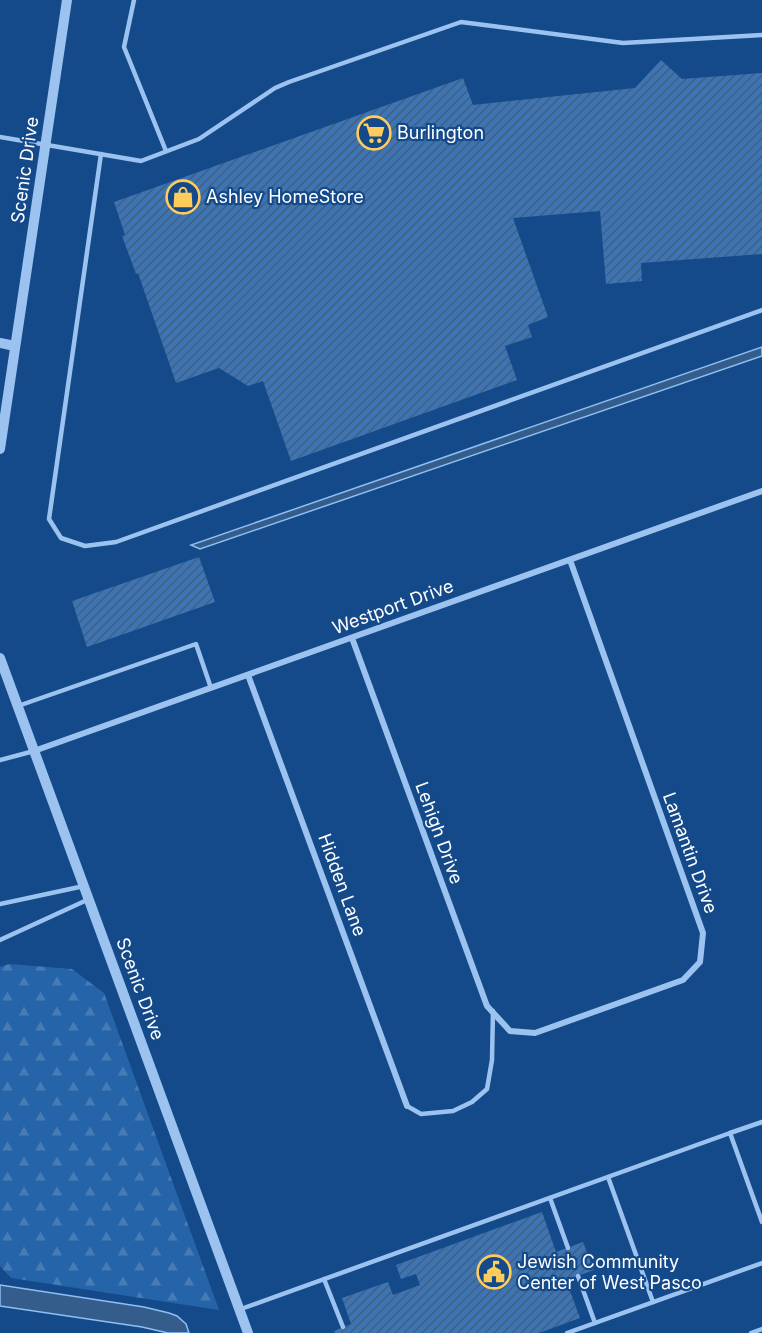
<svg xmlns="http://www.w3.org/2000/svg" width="762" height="1333" viewBox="0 0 762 1333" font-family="Inter,sans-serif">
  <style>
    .forest { fill: url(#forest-firs) }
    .water { fill: #355d8c; stroke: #8ebff3; stroke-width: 1.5 }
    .building { fill: url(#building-hatch) }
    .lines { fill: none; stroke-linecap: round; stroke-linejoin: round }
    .service { stroke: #9cc3f0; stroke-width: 4.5 }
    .minor { stroke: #9cc3f0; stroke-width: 6 }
    .tertiary { stroke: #9cc3f0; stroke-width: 10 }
    .labels { text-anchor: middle; stroke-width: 4.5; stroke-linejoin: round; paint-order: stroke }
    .poi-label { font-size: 18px; fill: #fff; stroke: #144a8a; text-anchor: start }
    .street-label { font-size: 18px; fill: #fff; stroke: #144a8a }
  </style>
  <defs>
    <pattern id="forest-firs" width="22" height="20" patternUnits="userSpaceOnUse" patternTransform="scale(1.5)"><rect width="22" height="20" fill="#2664a9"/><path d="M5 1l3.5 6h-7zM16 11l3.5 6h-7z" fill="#477bb6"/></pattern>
    <pattern id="building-hatch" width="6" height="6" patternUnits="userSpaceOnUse" patternTransform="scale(1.5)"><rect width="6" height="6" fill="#3d74b4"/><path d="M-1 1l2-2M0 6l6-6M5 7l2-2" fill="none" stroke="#455e7b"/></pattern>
  </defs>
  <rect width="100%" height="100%" fill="#144a8a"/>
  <polygon class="forest" points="9,964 72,969 104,993 219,1310 11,1278 0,1266 0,967"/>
  <g class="water">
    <polygon points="762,347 762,356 200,549 191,545"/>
    <polygon points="0,1285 144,1307 169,1313 177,1316 186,1324 189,1333 168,1333 142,1327 0,1306"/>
  </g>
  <g class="building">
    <polygon points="661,60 682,79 762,73 762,254 641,263 642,281 606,284 600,211 513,218 548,317 528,325 532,337 505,346 517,380 291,461 263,381 248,386 219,368 176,383 138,273 136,274 122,236 125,235 114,202 463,78 473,105 635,88"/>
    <polygon points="199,557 215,602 87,647 72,601"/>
    <polygon points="542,1212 556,1252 583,1242 594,1270 566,1280 580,1318 539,1333 335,1333 334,1331 351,1324 342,1298 388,1282 393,1295 420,1285 416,1274 401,1279 396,1265"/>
  </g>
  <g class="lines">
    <g class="service">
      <polyline points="134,0 124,47 166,151"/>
      <polyline points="0,137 141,161 199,139 275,88 289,82 461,22 623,43 762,35"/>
      <polyline points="101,154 49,519 61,538 85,546 116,542 762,310"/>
      <polyline points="18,706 196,644 211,688"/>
      <polyline points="0,760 34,751"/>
      <polyline points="0,904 84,886"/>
      <polyline points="0,940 87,900"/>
      <polyline points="407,1106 421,1114 453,1111 472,1102 487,1089 492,1060 493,1011"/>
      <polyline points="730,1133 762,1122"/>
      <polyline points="608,1177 653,1302"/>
      <polyline points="550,1198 568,1248"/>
      <polyline points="578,1276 595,1323"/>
      <polyline points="324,1279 343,1327"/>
      <polyline points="241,1309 730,1133 762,1222"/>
      <polyline points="567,1333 762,1263"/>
      <polyline points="751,1333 762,1329"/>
    </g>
    <g class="minor">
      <polyline points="352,638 487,1006 510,1031 535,1033 683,980 700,962 703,933 570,560"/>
      <polyline points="248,675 407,1106"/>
      <polyline points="34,751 762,491"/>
    </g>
    <g class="tertiary">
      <polyline points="0,343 15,346"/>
      <polyline points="0,449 67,0"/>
      <polyline points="0,658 248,1333"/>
    </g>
  </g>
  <defs>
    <symbol id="supermarket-ring" viewBox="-11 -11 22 22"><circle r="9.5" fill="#144a8a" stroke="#ffcc5b" stroke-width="1.5"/><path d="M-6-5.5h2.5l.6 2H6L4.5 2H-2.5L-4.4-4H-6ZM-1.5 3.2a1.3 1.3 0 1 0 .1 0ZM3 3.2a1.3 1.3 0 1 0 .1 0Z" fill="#ffcc5b"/></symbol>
    <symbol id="shop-ring" viewBox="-11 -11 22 22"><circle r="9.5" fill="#144a8a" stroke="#ffcc5b" stroke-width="1.5"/><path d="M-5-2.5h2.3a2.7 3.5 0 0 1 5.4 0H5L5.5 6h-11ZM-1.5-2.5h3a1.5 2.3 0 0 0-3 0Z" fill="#ffcc5b"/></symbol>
    <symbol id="civic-ring" viewBox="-11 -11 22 22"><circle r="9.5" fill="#144a8a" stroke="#ffcc5b" stroke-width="1.5"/><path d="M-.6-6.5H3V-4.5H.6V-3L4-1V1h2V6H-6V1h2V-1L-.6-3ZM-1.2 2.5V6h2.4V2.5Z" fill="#ffcc5b"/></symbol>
  </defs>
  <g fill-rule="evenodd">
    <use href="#supermarket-ring" x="355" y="114" width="38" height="38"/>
    <use href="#shop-ring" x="164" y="178" width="38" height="38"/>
    <use href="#civic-ring" x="475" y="1253" width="38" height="38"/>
  </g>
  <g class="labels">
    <g class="poi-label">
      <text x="397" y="139">Burlington</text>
      <text x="206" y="203">Ashley HomeStore</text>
      <text x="517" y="1268">Jewish Community<tspan x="517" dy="21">Center of West Pasco</tspan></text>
    </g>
    <g class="street-label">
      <text transform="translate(25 170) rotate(-82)" y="6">Scenic Drive</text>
      <text transform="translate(393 607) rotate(-20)" y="6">Westport Drive</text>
      <text transform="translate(439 833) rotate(70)" y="6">Lehigh Drive</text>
      <text transform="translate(690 853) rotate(70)" y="6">Lamantin Drive</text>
      <text transform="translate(342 885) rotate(70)" y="6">Hidden Lane</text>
      <text transform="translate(140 989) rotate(70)" y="6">Scenic Drive</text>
    </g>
  </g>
</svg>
